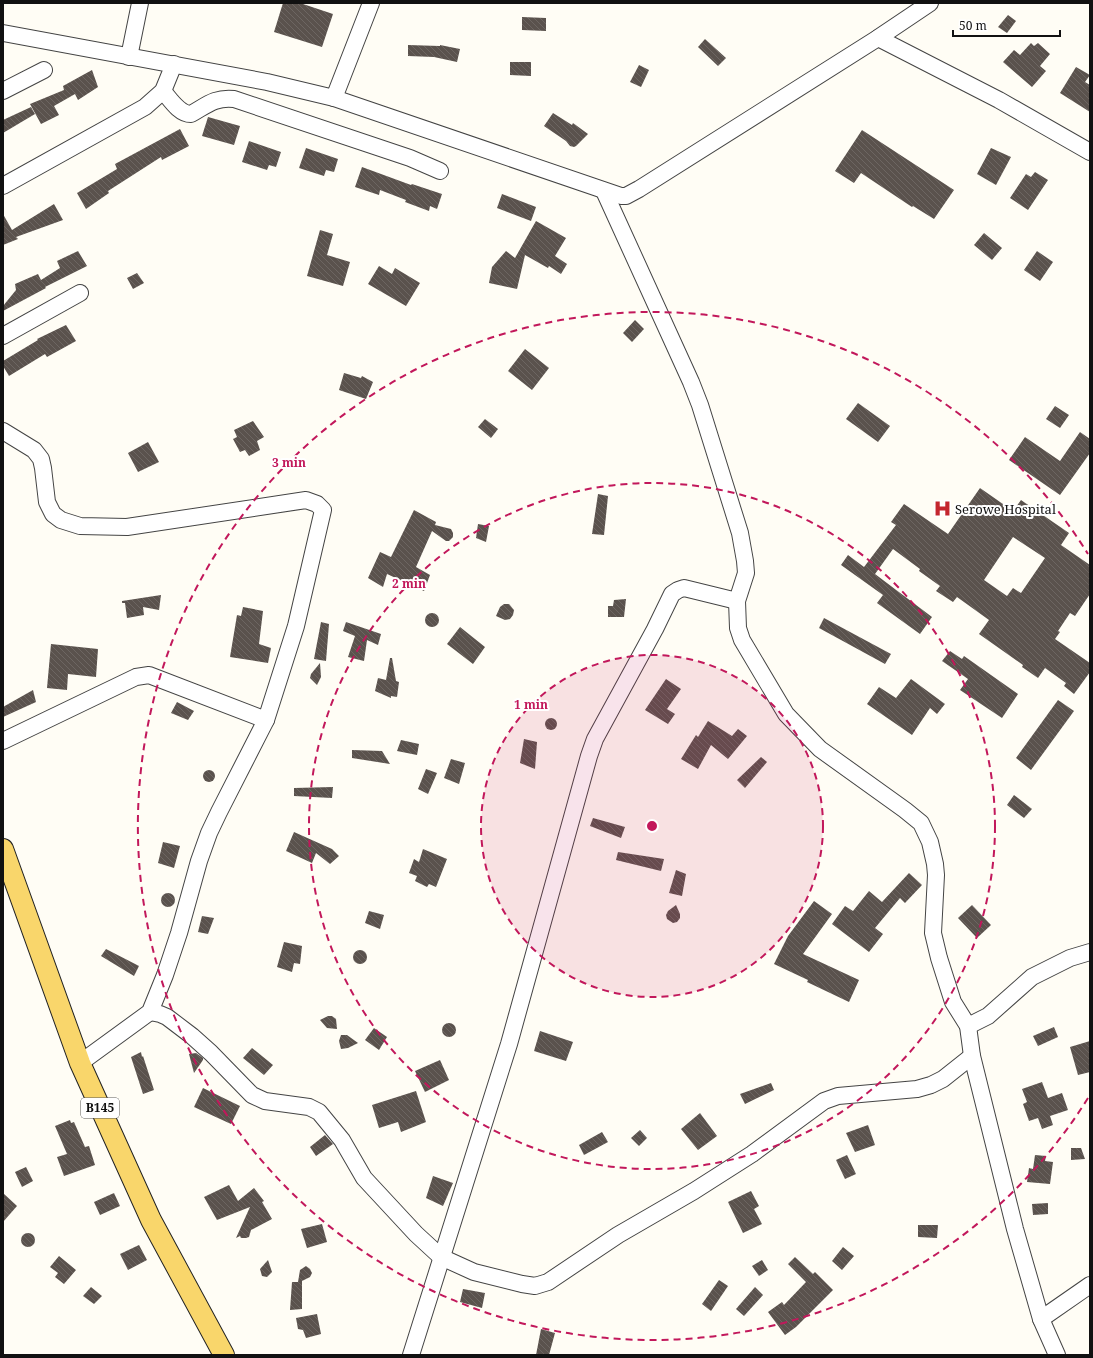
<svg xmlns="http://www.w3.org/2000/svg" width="1093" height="1358" viewBox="0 0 1093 1358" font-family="'Noto Serif',serif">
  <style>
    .building { fill: url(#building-back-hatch); fill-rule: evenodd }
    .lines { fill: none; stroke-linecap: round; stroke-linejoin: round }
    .minor-casing { stroke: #444; stroke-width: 18 }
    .major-casing { stroke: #222; stroke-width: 22 }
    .minor { stroke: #fff; stroke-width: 16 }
    .major { stroke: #f9d66b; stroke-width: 20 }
    .ring { fill: none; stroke: #c2185b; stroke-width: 2; stroke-dasharray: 7 5 }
    .labels { text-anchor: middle; stroke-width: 4; stroke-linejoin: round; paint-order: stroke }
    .shield { fill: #fff; stroke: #585858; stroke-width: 1 }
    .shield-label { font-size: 12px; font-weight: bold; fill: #111 }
    .poi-label { font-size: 13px; fill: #111; stroke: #fff; text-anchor: start }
    .centre { fill: #c2185b; stroke: #fff; stroke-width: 2 }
    .ring-label { font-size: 12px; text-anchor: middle; font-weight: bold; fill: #c2185b; stroke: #fff; stroke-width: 4; stroke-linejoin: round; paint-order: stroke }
  </style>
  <defs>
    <pattern id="building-back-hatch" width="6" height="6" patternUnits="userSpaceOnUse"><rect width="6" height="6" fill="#5a524d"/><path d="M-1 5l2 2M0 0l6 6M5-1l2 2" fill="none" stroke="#6d6662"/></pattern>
  </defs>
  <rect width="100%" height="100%" fill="#fffdf5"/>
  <g class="building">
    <polygon points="283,3 300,3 333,14 322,47 274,32"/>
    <polygon points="1008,15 1016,21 1007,33 998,27"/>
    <polygon points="522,17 546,18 546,31 522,30"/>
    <polygon points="705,39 726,58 718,66 698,47"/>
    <polygon points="1031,43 1034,46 1038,43 1050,54 1040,66 1046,71 1032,87 1003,62 1014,50 1020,55"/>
    <polygon points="408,45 440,46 440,45 460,49 457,62 434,57 408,56"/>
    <polygon points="510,62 531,62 531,76 510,75"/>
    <polygon points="639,65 649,70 641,87 630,82"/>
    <polygon points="1076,67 1090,75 1085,82 1090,85 1090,112 1060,93"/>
    <polygon points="92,70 98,87 78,100 75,94 54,106 59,115 41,124 30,104 64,90 63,86"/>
    <polygon points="31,107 35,114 3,133 3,120"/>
    <polygon points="553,113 572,125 573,123 588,134 576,146 574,147 570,146 566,141 544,126"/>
    <polygon points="208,117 240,126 234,145 202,136"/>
    <polygon points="180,129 189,146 162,160 161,157 108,191 109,193 86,209 77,193 117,169 115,164"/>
    <polygon points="862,130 954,190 934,219 913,206 912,207 861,173 854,183 835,171"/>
    <polygon points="249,141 281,152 276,167 269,165 267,170 242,162"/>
    <polygon points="306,148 338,159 334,172 326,170 324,176 299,168"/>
    <polygon points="991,148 1011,157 996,185 977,174"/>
    <polygon points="362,167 411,185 412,184 442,194 437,209 430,206 429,211 405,202 406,200 380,190 379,195 355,187"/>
    <polygon points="1035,172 1048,180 1028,210 1010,198 1026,174 1031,177"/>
    <polygon points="502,194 536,207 531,221 497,208"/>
    <polygon points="54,204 63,220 16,237 18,239 3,245 3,214 12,230"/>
    <polygon points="536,221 566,238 555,256 567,264 561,274 549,266 548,268 525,255 517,289 489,283 492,267 506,251 515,258"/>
    <polygon points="320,230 333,234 327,255 350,262 343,286 307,276"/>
    <polygon points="984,233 1002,248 992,260 974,245"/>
    <polygon points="78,251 87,266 45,287 46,288 3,311 3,306 16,290 15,284 38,274 41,280 60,268 57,261"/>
    <polygon points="1037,251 1053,262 1040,281 1024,270"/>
    <polygon points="379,266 392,274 395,268 420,283 406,306 368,284"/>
    <polygon points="137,273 144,283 133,289 127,278"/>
    <polygon points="635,320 644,329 632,342 623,333"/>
    <polygon points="66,325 76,341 47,357 45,354 9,376 3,366 3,361 38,340 37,339"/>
    <polygon points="525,349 549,368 532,390 508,371"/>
    <polygon points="344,373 361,378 362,376 373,382 366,399 339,390"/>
    <polygon points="858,403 890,426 878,442 846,419"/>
    <polygon points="1055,406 1069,415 1060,428 1046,419"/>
    <polygon points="485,419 498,429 491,438 478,427"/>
    <polygon points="253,421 264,437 257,441 260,450 249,456 245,450 240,452 233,439 237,437 234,430"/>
    <polygon points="1080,432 1090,439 1090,453 1060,495 1009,460 1025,437 1060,461"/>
    <polygon points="148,442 159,462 138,472 128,453"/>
    <path d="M980,488L1013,511L1021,500L1069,533L1061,545L1090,565V594L1075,616L1070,613L1058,631L1060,632L1055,639L1090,663V672L1074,694L1064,686L1066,683L1045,668L1038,678L1022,667L1023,665L979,634L989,620L957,597L953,602L936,591L940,586L919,571L920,569L893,549L875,574L932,617L920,634L877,603L883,595L841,565L848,555L864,567L896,525L891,522L904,504L948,534ZM1013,537L1045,558L1021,593L1013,588L1007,596L984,580Z"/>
    <polygon points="598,494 608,496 604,535 592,534"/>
    <polygon points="414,510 436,522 435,525 451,529 453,533 453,537 449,541 446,541 432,531 416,567 430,575 424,591 387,574 383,587 368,578 380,552 391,557"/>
    <polygon points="478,524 489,526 486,542 476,538"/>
    <polygon points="161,595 159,610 143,607 144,615 127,618 125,603 122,603 122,601"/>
    <polygon points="626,599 624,617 608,617 608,606 613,606 614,600"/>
    <polygon points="504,604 509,604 514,610 513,615 510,619 505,620 496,616 500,607"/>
    <polygon points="243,607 263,611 259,644 271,648 268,663 230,657 237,615 241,616"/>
    <circle cx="432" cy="620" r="7"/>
    <polygon points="824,618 891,654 885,664 819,628"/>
    <polygon points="321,622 329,624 326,661 314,659"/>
    <polygon points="346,622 381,634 378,645 367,640 364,661 348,657 355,636 343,631"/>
    <polygon points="460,627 485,647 473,664 447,644"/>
    <polygon points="51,644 98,649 96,677 68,674 67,690 47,688"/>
    <polygon points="950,651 962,659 964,656 1018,694 1002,718 960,690 968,679 942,661"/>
    <polygon points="390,658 392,658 396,681 399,682 397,697 391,696 391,698 375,691 378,678 386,680"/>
    <polygon points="320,663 321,677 317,685 310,678 311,674"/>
    <polygon points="666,679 681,689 667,709 675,714 668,724 645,710"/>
    <polygon points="911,679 945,704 937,714 930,708 912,735 867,704 879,687 896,698"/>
    <polygon points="33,690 36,702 3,717 3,707"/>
    <polygon points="1058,700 1074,711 1031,770 1016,758"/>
    <polygon points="177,702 194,711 188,720 171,713"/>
    <circle cx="551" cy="724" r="6"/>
    <polygon points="708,721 732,736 738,729 747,736 728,759 711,745 698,769 681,759 696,735 698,737"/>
    <polygon points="524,739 537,742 535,769 520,763"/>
    <polygon points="401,740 419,744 417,755 397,751"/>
    <polygon points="352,750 382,751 390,764 352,758"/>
    <polygon points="761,757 767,762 745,788 737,780"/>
    <polygon points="451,759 465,763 459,784 444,778"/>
    <polygon points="426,769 437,773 428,794 418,789"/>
    <circle cx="209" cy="776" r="6"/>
    <polygon points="333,787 332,798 294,796 294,788"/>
    <polygon points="1014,795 1032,809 1024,818 1007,805"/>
    <polygon points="593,818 625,827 621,838 590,826"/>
    <polygon points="294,832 332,849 339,856 330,864 316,853 312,863 286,851"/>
    <polygon points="163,842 180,846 174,868 158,863"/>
    <polygon points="423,849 447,859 436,887 429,884 427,887 415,881 417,876 409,873 414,859 419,862"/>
    <polygon points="618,852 664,859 661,871 616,860"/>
    <polygon points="676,870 686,874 682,896 669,893"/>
    <polygon points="909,873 922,885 905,903 900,898 875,928 883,934 869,952 832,924 845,906 853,911 869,891 882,902"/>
    <circle cx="168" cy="900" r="7"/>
    <polygon points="814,901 832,914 803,954 859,980 849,1002 807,982 808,980 774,964 788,936"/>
    <polygon points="676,905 680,914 680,918 677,922 673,923 667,919 666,915 668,911"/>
    <polygon points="972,905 991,925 977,938 958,918"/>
    <polygon points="369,911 384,915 380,929 365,923"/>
    <polygon points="202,916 214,918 208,934 198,932"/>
    <polygon points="284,942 302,946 300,964 294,963 292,972 277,967"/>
    <polygon points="106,949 139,966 134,976 101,956"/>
    <circle cx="360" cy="957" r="7"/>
    <polygon points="328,1016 332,1016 336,1019 337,1029 327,1028 320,1020"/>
    <circle cx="449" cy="1030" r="7"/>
    <polygon points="1054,1027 1058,1037 1038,1046 1033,1036"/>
    <polygon points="374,1028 387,1037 379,1050 365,1040"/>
    <polygon points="540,1031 573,1042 566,1061 534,1051"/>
    <polygon points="341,1035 347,1035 358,1043 348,1048 341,1049 339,1041"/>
    <polygon points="1090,1041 1090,1072 1078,1075 1070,1047"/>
    <polygon points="252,1048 273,1065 264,1075 243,1058"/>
    <polygon points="141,1052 142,1057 143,1056 154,1090 143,1094 131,1057"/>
    <polygon points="196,1053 203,1058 203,1060 194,1073 189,1054"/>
    <polygon points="440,1060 449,1080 425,1092 415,1071"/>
    <polygon points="1042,1082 1048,1098 1062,1093 1068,1110 1050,1116 1053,1125 1042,1129 1038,1118 1029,1121 1023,1104 1027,1102 1022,1089"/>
    <polygon points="771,1083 774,1090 745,1104 740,1094"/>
    <polygon points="203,1088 240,1106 231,1124 194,1107"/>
    <polygon points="416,1091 426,1122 401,1132 398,1122 379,1128 372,1105"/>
    <polygon points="700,1113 717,1136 698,1150 681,1129"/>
    <polygon points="70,1120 71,1123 74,1122 85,1147 89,1146 95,1165 64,1176 57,1157 67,1154 55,1126"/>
    <polygon points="868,1125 875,1145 855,1152 846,1133"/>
    <polygon points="640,1130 647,1138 639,1146 631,1138"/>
    <polygon points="602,1132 608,1142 584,1155 579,1145"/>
    <polygon points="325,1135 333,1144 316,1156 310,1147"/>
    <polygon points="1071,1148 1081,1148 1085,1159 1071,1160"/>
    <polygon points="847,1155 856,1174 845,1179 836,1160"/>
    <polygon points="1035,1155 1046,1156 1045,1161 1053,1162 1050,1184 1027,1182 1029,1168 1033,1169"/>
    <polygon points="26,1167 33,1181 22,1187 15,1172"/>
    <polygon points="433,1176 453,1183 443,1206 426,1198"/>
    <polygon points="229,1185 238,1201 254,1188 264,1201 262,1202 272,1219 251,1230 249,1237 246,1238 241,1238 240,1236 236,1238 250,1207 217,1220 204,1197"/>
    <polygon points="751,1191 759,1206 754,1209 762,1224 743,1233 728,1202"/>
    <polygon points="3,1193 17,1206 3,1222"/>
    <polygon points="114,1193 120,1206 100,1215 94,1202"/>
    <polygon points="1048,1203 1048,1214 1033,1215 1032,1204"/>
    <polygon points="322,1224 327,1242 307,1248 301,1229"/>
    <polygon points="918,1225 938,1225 937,1238 918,1237"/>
    <circle cx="28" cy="1240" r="7"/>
    <polygon points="139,1245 147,1260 128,1270 120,1254"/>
    <polygon points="843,1247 854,1256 842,1270 832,1261"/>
    <polygon points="59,1256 76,1270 64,1284 55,1277 58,1273 50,1267"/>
    <polygon points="795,1257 813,1274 815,1272 833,1290 796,1327 785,1335 768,1312 782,1302 784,1305 806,1282 788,1264"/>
    <polygon points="268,1260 272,1272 267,1277 262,1276 260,1269"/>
    <polygon points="762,1260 768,1270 759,1276 752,1266"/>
    <polygon points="306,1266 310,1269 312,1273 310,1277 302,1281 302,1309 290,1310 292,1282 298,1282 300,1270"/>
    <polygon points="719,1280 728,1286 711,1311 702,1304"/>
    <polygon points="91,1287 102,1296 94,1304 83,1296"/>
    <polygon points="755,1287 763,1295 744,1316 736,1309"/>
    <polygon points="463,1289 485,1293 482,1308 460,1302"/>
    <polygon points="317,1314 321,1334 306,1338 303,1330 298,1329 296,1318"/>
    <polygon points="541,1329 555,1333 549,1355 536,1355"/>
  </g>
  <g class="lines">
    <defs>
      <g id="minor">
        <polyline points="3,33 267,82 334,98 621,196 626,196 639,189 878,38 930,3"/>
        <polyline points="878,38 999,100 1090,152"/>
        <polyline points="129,57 140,3"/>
        <polyline points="3,91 44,70"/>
        <path d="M163,91C170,99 179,114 191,114C207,105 215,97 234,99L410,158L440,171"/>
        <polyline points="334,98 371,3"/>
        <polyline points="3,186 145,107 163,91 174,64"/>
        <polyline points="604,191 691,382 700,405 740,533 745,561 746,573 737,601 738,628 742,640 786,714 820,749 905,810 921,823 930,842 935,864 936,875 933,933 939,958 953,1002 968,1026 972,1056 1015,1229 1041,1319 1057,1355"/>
        <polyline points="3,336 80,293"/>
        <polyline points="3,431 34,450 41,459 43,468 47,502 53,514 61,520 80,526 127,527 306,500 317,504 323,510 296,626 266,720 219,812 209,833 199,861 179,933 165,975 150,1012 80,1063"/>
        <polyline points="3,741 136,677 149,675 266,720"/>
        <polyline points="150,1012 160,1014 167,1017 192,1036 211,1053 252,1095 265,1101 309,1107 319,1112 342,1140 364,1178 416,1234 441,1257 474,1272 522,1284 535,1286 548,1282 618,1235 694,1191 752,1154 824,1101 838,1096 917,1089 931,1085 943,1079 972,1056"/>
        <polyline points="968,1026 988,1016 1032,977 1070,958 1090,952"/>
        <polyline points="1041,1319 1090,1285"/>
        <polyline points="411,1355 509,1044 589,756 595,739 655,629 672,594 678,590 684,588 737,601"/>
      </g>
      <polyline id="major" points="3,849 80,1063 151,1220 224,1355"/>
    </defs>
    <use href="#minor" class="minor-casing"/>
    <use href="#major" class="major-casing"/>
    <use href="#minor" class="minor"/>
    <use href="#major" class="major"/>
  </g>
  <circle cx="652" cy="826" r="171" fill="#c2185b" fill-opacity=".12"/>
  <g class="ring">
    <circle cx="652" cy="826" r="171"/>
    <circle cx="652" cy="826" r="343"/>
    <path d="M1088 1098A514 514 0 1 1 1088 554"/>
  </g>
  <defs>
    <symbol id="hospital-bare" viewBox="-9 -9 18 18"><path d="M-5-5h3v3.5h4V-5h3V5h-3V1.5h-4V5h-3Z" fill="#c4262e" stroke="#fff" stroke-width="2.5" paint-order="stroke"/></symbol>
  </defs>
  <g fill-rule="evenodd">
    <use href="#hospital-bare" x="930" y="496" width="25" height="25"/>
  </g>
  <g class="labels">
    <rect class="shield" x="81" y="1098" width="38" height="20" rx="3"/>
    <g class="shield-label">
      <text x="100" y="1112">B145</text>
    </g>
    <g class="poi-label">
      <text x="955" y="514">Serowe Hospital</text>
    </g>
  </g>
  <circle cx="652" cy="826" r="6" class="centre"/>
  <g class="ring-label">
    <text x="289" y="467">3 min</text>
    <text x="409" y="588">2 min</text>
    <text x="531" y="709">1 min</text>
  </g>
  <rect width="1093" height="1358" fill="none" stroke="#111111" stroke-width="8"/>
  <path d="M953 30v6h107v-6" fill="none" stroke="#111111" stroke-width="2"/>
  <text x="959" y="30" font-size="12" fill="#111111" stroke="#ffffff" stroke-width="3" paint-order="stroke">50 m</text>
</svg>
